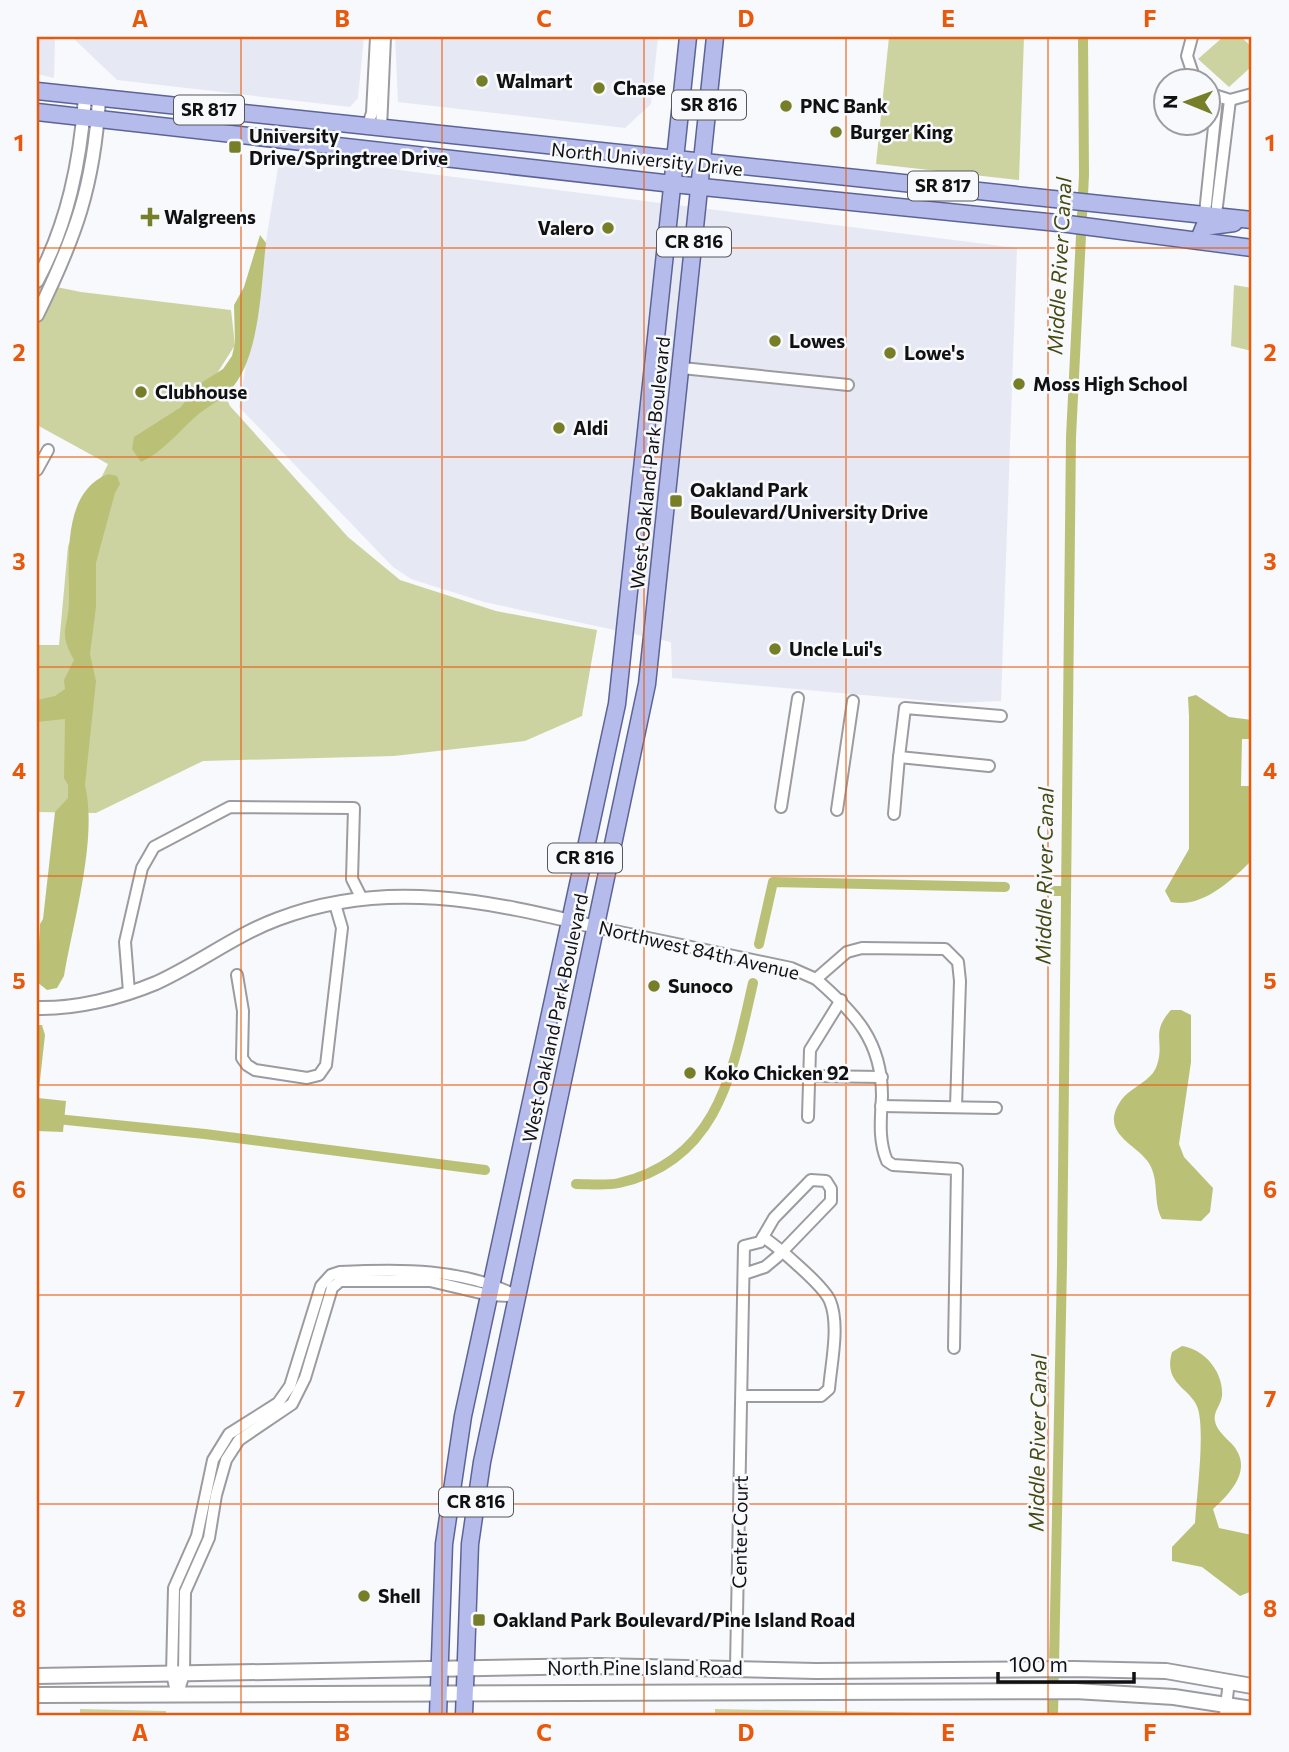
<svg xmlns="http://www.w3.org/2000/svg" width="1289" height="1752" viewBox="0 0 1289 1752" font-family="Commissioner,sans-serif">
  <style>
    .built { fill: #e6e9f4 }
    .green { fill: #cdd3a0 }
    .water { fill: #bac177 }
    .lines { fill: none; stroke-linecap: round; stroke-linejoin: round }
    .canal { stroke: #bac177; stroke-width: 10 }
    .minor-casing { stroke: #9c9ca0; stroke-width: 14 }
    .tertiary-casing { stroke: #9c9ca0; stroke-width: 16 }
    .secondary-casing { stroke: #9c9ca0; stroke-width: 18 }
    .primary-casing { stroke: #5c6497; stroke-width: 19 }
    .minor { stroke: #fff; stroke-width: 10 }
    .tertiary { stroke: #fff; stroke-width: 12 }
    .secondary { stroke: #fff; stroke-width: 14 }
    .primary { stroke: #b5bceb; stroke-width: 16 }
    .grid { fill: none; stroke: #e8590c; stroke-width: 2; stroke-opacity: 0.55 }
    .poi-dot { fill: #777e28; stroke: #f8f9fd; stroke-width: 2.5 }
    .labels { text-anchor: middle; stroke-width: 5; stroke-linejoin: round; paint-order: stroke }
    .shield { fill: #f8f9fd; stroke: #565758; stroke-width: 2 }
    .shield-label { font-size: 18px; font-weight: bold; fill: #111112 }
    .poi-label { font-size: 19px; font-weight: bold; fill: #111112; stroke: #f8f9fd; text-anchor: start }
    .street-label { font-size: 19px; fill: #111112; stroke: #f8f9fd }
    .water-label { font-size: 21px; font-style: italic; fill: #464a12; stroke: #f8f9fd }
    .neatline { fill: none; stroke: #e8590c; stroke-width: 2.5 }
    .grid-label { font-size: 23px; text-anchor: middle; font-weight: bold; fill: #e8590c }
  </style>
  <rect width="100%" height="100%" fill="#f8f9fd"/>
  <g class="built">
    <polygon points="37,37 55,37 54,78 37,74"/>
    <polygon points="72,37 364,37 358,98 350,107 117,80"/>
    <polygon points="395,37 658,37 651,104 625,128 398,102"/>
    <polygon points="280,155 1017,248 1001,701 953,703 672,678 671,642 484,602 411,579 393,567 239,407"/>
  </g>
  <g class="green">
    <polygon points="889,37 1024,37 1019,180 876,164"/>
    <polygon points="1223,37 1241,37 1252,47 1252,66 1229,87 1198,59"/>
    <polygon points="37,283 81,292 231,310 235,345 216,375 230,406 348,537 400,580 496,611 597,630 582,716 525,741 394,756 203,761 96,813 37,812 37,645 59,645 68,546 108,464 37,425"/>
    <polygon points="1234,285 1252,288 1252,351 1231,346"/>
    <polygon points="80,1709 166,1711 166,1715 80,1715"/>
    <polygon points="715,1709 994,1714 715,1715"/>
  </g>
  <g class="water">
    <path d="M260,235L266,243C261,285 260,356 232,388C222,400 206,407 194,418C178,433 161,453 141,462L132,449L134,437L181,407L196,386L223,369L232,356L235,343L234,305L244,287Z"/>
    <path d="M108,474L117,476L120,484L115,493L96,563V607L90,654L96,681L85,785C98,838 73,922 64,976L57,988L47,990L37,982L40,924L43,919L55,812L68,798V785L64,778L65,719L37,722V700L55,696L65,689L64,680L74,660C57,629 69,630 69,599C69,559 62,492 108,474Z"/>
    <path d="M1196,695L1229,717L1252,720V739H1242L1241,786H1252V860C1232,880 1202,909 1171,902L1165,891L1189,849V716L1188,697Z"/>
    <path d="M1171,1010H1181L1191,1015V1062L1179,1144L1184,1157L1213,1188L1210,1212L1201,1221L1162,1219C1153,1203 1159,1184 1151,1167C1142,1145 1098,1136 1120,1102C1129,1087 1152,1082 1157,1065C1165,1041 1150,1033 1171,1010Z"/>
    <polygon points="37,1025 42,1025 45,1035 38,1098 66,1101 63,1132 37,1131"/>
    <path d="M1182,1346C1204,1349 1224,1372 1222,1396C1221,1405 1213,1412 1215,1421C1216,1429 1225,1437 1231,1443C1254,1467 1233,1491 1213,1509L1219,1528L1252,1535V1591L1240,1596L1202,1567L1172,1561V1547L1195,1523C1197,1492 1204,1441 1199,1413C1195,1388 1162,1387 1172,1352Z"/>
  </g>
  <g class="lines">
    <g class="canal">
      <polyline points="1050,891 1066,891"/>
      <polyline points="759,944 773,882 1005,887"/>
      <polyline points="37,1117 205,1134 485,1170"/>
      <path d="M576,1184C589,1184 606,1186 619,1183C720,1160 733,1069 753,983"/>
      <polyline points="1053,1715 1062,1265 1071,437 1084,175 1083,37"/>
    </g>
    <defs>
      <g id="minor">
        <polyline points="1192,37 1187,56 1195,80"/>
        <polyline points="1208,93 1230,100 1252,94"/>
        <polyline points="367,127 372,113 376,37"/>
        <polyline points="381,128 385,37"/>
        <polyline points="1205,213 1217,98"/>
        <polyline points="1216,214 1230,100"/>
        <polyline points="682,368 848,385"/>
        <polyline points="37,470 48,450"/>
        <polyline points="899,757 905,708 1001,716"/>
        <polyline points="781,807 798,698"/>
        <polyline points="837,810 853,701"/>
        <polyline points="894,814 899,757 989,766"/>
        <polyline points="596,927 791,968 816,979 847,952 862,948 945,949 958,962 960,981 956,1107"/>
        <polyline points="237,975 243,1011 242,1058 247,1065 255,1070 307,1078 319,1075 326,1065 342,928 335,904"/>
        <path d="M816,979C855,1013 882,1041 882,1096C881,1118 878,1140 887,1161L893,1165L957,1169L954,1348"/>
        <polyline points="129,992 125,942 142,868 154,847 230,807 354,808 352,879 361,897"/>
        <polyline points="808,1076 882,1077"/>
        <polyline points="881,1106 996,1108"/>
        <polyline points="808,1117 810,1050 841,1000"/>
        <path d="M742,1396H821L829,1389C831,1364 840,1325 830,1301C824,1286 778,1247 763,1237"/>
        <polyline points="736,1668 744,1246 760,1242 774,1218 811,1180 826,1181 831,1189 831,1201 777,1257 765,1267 744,1274"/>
        <path d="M177,1696L172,1674L174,1588L197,1536L213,1460L229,1434L278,1403L290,1386L321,1286L331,1275L340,1272C401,1269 462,1268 517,1296"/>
        <polyline points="177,1696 184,1674 185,1592 209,1538 216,1495 226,1460 239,1440 292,1404 305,1378 332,1288 340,1281 430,1281 489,1295 513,1296"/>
        <polyline points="1225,1715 1229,1681"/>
      </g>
      <g id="tertiary">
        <path d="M37,281C68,223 80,162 85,98"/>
        <path d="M37,315C75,238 94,186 99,99"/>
        <path d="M37,1008C76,1009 120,998 156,983C198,964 235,935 278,919C385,878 489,901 596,927"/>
      </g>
      <g id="secondary">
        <polyline points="37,1676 599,1666 816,1671 1074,1669 1166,1671 1252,1686"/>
        <polyline points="37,1695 1075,1691 1174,1697 1252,1709"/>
      </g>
      <g id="primary">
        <polyline points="37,91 1252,220"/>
        <polyline points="37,112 673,184 1068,224 1252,248"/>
        <polyline points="1199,239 1204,227 1234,223"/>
        <polyline points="438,1715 444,1544 463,1416 617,704 688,37"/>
        <polyline points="464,1715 470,1544 482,1462 647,684 715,37"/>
      </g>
    </defs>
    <use href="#minor" class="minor-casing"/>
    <use href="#tertiary" class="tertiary-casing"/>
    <use href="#secondary" class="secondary-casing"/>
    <use href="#primary" class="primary-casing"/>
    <use href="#minor" class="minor"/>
    <use href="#tertiary" class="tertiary"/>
    <use href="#secondary" class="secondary"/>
    <use href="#primary" class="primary"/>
  </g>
  <path class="grid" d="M241,37V1715M442,37V1715M644,37V1715M846,37V1715M1048,37V1715M37,248H1252M37,457H1252M37,667H1252M37,876H1252M37,1085H1252M37,1295H1252M37,1504H1252"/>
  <g class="poi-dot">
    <circle cx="482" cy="81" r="7"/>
    <circle cx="599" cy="88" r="7"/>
    <circle cx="786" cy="106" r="7"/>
    <circle cx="836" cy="132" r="7"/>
    <rect x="228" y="140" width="14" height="14" rx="3.5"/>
    <path d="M146.5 206.5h7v7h7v7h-7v7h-7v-7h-7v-7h7z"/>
    <circle cx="608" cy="228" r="7"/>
    <circle cx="775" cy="341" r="7"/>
    <circle cx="890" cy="353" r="7"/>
    <circle cx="1019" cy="384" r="7"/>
    <circle cx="141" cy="392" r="7"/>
    <circle cx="559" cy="428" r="7"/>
    <rect x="669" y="494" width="14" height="14" rx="3.5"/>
    <circle cx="775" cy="649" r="7"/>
    <circle cx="654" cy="986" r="7"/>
    <circle cx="690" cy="1073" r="7"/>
    <circle cx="364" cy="1596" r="7"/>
    <rect x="472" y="1613" width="14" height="14" rx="3.5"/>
  </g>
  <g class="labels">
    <g class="shield">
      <rect x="672" y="90.5" width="74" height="29" rx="5"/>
      <rect x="174" y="95.5" width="70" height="29" rx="5"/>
      <rect x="908" y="171.5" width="70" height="29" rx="5"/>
      <rect x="657" y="227.5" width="74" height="29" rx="5"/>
      <rect x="548" y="843.5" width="74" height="29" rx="5"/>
      <rect x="439" y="1487.5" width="74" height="29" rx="5"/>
    </g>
    <g class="shield-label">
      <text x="709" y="111">SR 816</text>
      <text x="209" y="116">SR 817</text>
      <text x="943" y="192">SR 817</text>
      <text x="694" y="248">CR 816</text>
      <text x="585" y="864">CR 816</text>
      <text x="476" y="1508">CR 816</text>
    </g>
    <g class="poi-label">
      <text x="496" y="88">Walmart</text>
      <text x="613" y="95">Chase</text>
      <text x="800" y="113">PNC Bank</text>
      <text x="850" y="139">Burger King</text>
      <text x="249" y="143">University<tspan x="249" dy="22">Drive/Springtree Drive</tspan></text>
      <text x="164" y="224">Walgreens</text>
      <text x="594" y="235" text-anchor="end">Valero</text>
      <text x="789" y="348">Lowes</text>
      <text x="904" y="360">Lowe's</text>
      <text x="1033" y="391">Moss High School</text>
      <text x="155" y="399">Clubhouse</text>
      <text x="573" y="435">Aldi</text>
      <text x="690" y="497">Oakland Park<tspan x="690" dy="22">Boulevard/University Drive</tspan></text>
      <text x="789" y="656">Uncle Lui's</text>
      <text x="668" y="993">Sunoco</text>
      <text x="704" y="1080">Koko Chicken 92</text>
      <text x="378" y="1603">Shell</text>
      <text x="493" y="1627">Oakland Park Boulevard/Pine Island Road</text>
    </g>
    <g class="street-label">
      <text transform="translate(647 159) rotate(6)" y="7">North University Drive</text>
      <text transform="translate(650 463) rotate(-84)" y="7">West Oakland Park Boulevard</text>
      <text transform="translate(699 950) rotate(13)" y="7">Northwest 84th Avenue</text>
      <text transform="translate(555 1018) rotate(-78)" y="7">West Oakland Park Boulevard</text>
      <text transform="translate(740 1532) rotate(-89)" y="7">Center Court</text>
      <text x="645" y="1675">North Pine Island Road</text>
    </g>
    <g class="water-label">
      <text transform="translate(1060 266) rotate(-87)" y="7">Middle River Canal</text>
      <text transform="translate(1045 876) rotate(-89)" y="7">Middle River Canal</text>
      <text transform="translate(1038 1443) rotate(-89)" y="7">Middle River Canal</text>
    </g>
  </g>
  <rect width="1289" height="1752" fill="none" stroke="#f8f9fd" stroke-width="77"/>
  <g transform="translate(1187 102) rotate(271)"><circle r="33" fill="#f8f9fd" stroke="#9c9c9f" stroke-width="2"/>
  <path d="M0-5L12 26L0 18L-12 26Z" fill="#777e28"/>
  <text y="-10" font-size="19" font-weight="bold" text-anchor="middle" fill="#111112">N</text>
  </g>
  <path d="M998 1672v10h136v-10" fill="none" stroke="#111112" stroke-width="3.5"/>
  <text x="1009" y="1672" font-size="21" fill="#111112" stroke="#f8f9fd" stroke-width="5" paint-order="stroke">100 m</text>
  <rect x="38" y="38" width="1212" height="1676" class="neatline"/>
  <g class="grid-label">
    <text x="140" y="27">A</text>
    <text x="342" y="27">B</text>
    <text x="544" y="27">C</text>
    <text x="746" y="27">D</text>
    <text x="948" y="27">E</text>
    <text x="1150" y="27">F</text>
    <text x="19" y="151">1</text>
    <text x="1270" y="151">1</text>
    <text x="19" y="361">2</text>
    <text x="1270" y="361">2</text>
    <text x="19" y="570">3</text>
    <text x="1270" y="570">3</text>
    <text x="19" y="779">4</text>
    <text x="1270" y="779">4</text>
    <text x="19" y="989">5</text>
    <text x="1270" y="989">5</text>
    <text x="19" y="1198">6</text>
    <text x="1270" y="1198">6</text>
    <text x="19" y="1407">7</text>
    <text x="1270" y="1407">7</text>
    <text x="19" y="1617">8</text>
    <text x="1270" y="1617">8</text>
    <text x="140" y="1741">A</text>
    <text x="342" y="1741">B</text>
    <text x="544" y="1741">C</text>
    <text x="746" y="1741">D</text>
    <text x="948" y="1741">E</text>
    <text x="1150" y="1741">F</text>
  </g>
</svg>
